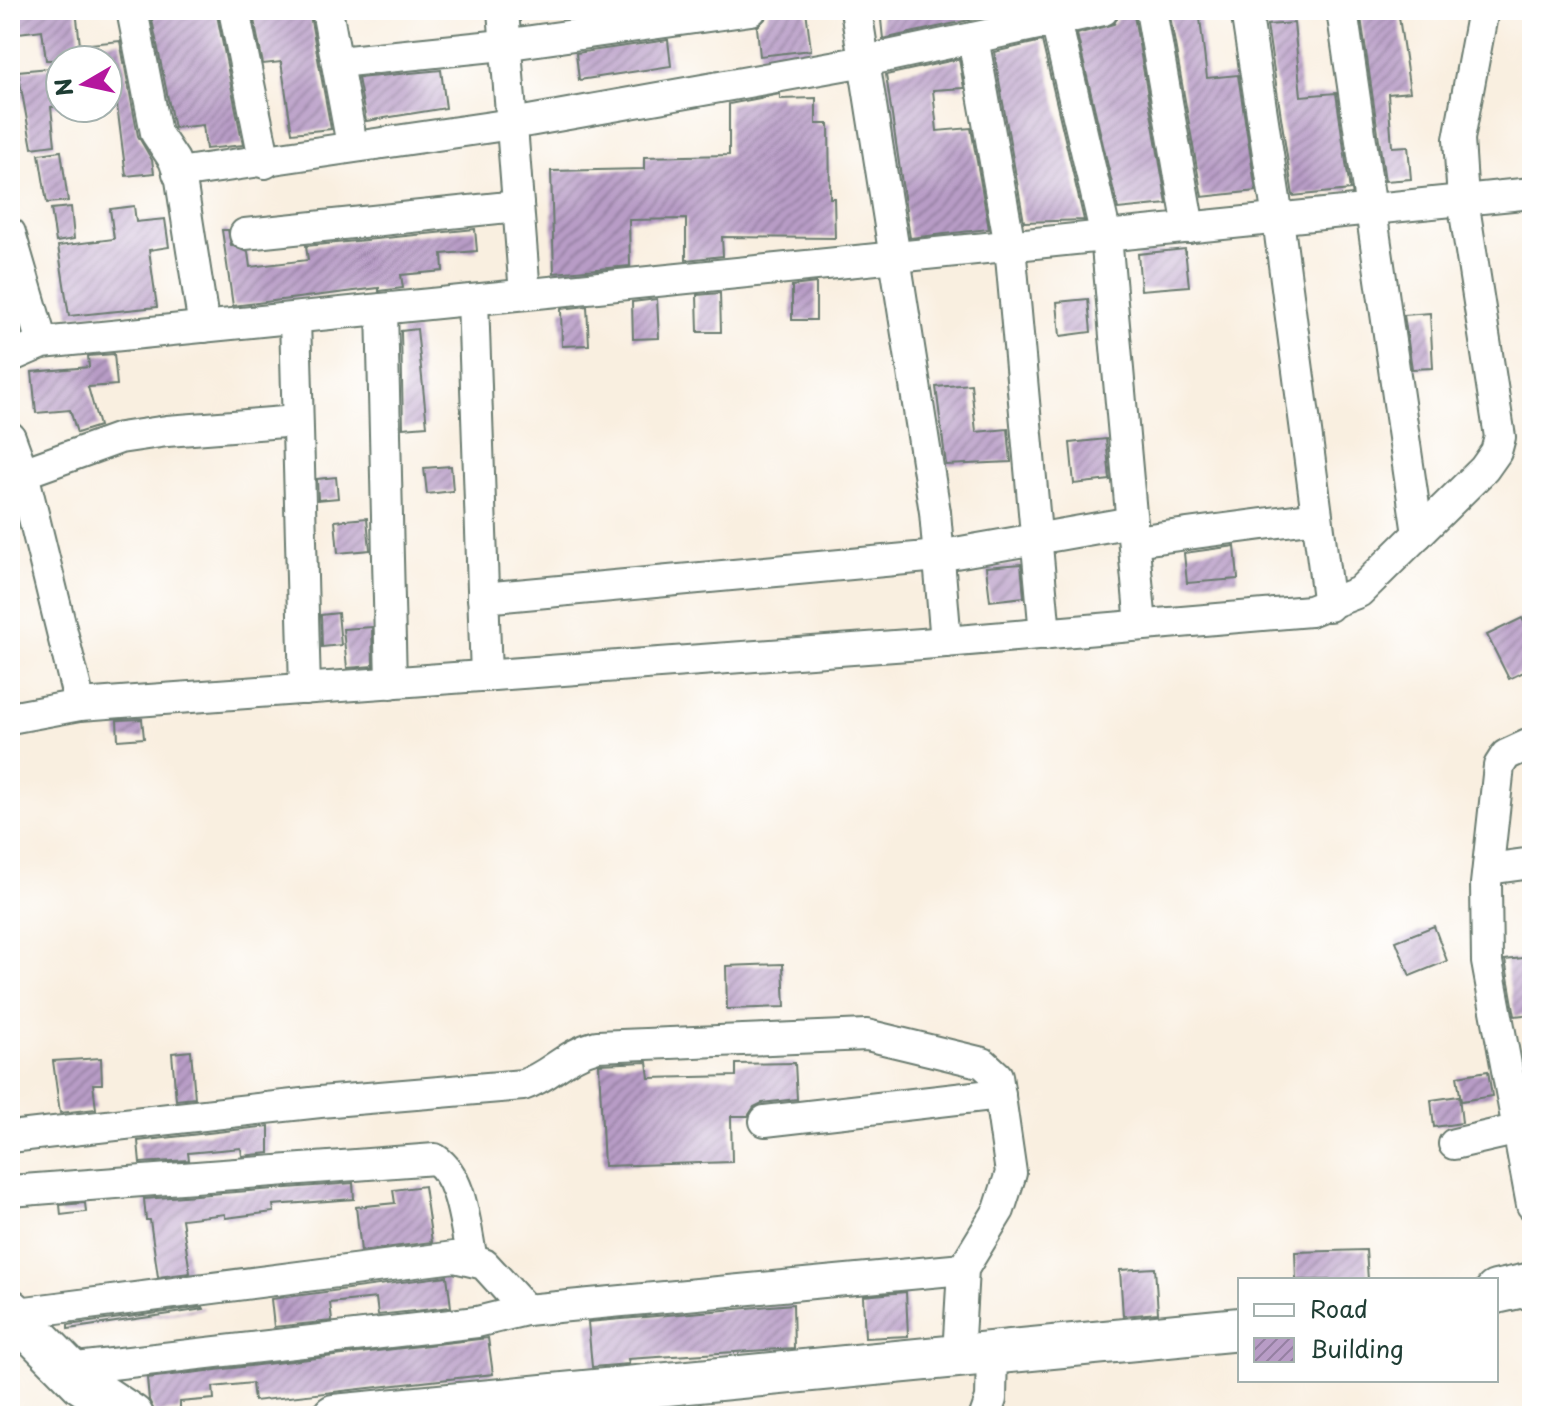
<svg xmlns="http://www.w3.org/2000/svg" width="1542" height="1426" viewBox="0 0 1542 1426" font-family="'Playpen Sans',sans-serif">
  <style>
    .building { fill: url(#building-hatch) }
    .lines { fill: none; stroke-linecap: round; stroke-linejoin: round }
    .street-casing { stroke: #6b7b70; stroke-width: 34 }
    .secondary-casing { stroke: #6b7b70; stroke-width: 46 }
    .street { stroke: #fff; stroke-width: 30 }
    .secondary { stroke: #fff; stroke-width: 42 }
  </style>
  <defs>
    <pattern id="building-hatch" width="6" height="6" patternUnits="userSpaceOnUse" patternTransform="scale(2)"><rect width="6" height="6" fill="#b89cc6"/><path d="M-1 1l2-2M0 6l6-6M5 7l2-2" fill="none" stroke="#9580a2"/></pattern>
  </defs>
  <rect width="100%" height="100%" fill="#fff"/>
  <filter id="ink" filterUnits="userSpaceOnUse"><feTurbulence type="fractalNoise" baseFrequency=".0125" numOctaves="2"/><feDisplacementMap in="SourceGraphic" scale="16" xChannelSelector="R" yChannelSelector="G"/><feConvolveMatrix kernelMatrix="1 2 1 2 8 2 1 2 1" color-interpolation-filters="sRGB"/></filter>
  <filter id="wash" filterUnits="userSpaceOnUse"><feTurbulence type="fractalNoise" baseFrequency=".006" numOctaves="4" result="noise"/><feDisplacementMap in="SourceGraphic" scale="32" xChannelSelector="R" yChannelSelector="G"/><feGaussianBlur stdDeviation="1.8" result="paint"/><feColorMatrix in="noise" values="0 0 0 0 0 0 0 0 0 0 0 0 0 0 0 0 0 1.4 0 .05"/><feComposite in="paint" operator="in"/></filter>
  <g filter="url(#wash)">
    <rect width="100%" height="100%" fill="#f9efe0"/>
    <g id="blocks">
      <g class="building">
        <polygon points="10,10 76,10 80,45 120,41 138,136 152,160 154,173 126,176 116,97 108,98 108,60 46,60 42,30 10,34"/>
        <polygon points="150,10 216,10 243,145 206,149 203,125 174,128"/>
        <polygon points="252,10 309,10 331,129 292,133 281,62 263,64"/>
        <polygon points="769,10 806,10 811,50 760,56 757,27 767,17"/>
        <polygon points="880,10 973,10 974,19 883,39"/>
        <polygon points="1121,10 1133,10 1167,204 1118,209 1077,34 1114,24"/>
        <polygon points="1169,10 1199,10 1207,78 1238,75 1256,191 1202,197"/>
        <polygon points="1398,10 1410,92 1388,94 1392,147 1408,146 1411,179 1385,181 1360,11"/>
        <polygon points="1294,23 1301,96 1336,93 1350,190 1293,196 1267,25"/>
        <polygon points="668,40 671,66 579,80 576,53"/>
        <polygon points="1042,41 1084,220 1024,222 994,52"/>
        <polygon points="959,59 964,88 933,90 937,131 971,128 989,229 910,238 886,75"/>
        <polygon points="60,67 60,106 51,107 55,145 32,148 18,71"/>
        <polygon points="441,70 446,108 366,121 358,78"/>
        <polygon points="780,94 780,99 816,98 816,124 829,124 830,198 834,198 835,238 722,237 723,256 686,260 686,219 629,220 630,266 554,273 551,171 644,169 644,157 729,155 729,104"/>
        <polygon points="61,151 68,201 47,203 39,154"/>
        <polygon points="134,206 136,222 165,219 169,247 149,250 157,307 69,316 58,246 114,239 110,209"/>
        <polygon points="71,207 74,239 56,242 51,209"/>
        <polygon points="475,229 477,251 442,254 443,271 401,275 403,288 379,291 379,288 233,306 222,230 228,230 231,245 248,252 250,267 308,260 306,246"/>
        <polygon points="1185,249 1189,286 1141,290 1138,254"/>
        <polygon points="816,283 816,320 792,320 792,286"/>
        <polygon points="720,293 721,332 698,332 697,295"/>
        <polygon points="657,299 659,338 633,339 632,302"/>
        <polygon points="1088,299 1091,332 1060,336 1057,302"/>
        <polygon points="587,306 589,345 562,346 561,309"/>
        <polygon points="1430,313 1433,368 1412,369 1404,315"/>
        <polygon points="417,329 427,426 403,428 401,331"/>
        <polygon points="114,354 117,385 88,387 99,426 77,433 70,410 36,413 32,372 89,367 88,356"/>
        <polygon points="971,384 976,432 1008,429 1011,462 946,465 936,387"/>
        <polygon points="1106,439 1110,480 1074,484 1070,443"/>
        <polygon points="451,466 453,491 427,494 424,468"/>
        <polygon points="336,477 338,498 318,500 317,479"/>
        <polygon points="367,518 370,550 338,553 335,521"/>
        <polygon points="1235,546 1238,579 1187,583 1184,553"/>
        <polygon points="1021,564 1024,597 990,601 986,567"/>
        <polygon points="338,613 341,645 322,647 321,615"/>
        <polygon points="1522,618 1532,638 1532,668 1509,679 1487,635"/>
        <polygon points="372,627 373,666 347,668 343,629"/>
        <polygon points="142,719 144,738 118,740 117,720"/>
        <polygon points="1434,926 1447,961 1410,976 1396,941"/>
        <polygon points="1532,957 1532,1014 1515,1016 1505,960"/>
        <polygon points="783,964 785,1007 727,1009 726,966"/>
        <polygon points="191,1051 195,1098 176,1100 172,1053"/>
        <polygon points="101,1058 102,1084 93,1084 96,1109 60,1113 53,1061"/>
        <polygon points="647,1062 649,1078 736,1076 736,1064 795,1063 797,1099 762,1103 754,1107 748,1116 731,1116 732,1162 604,1166 599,1064"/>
        <polygon points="1488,1071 1492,1096 1461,1101 1457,1076"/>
        <polygon points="1459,1096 1462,1123 1434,1127 1431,1100"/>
        <polygon points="269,1126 269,1153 242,1156 241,1148 188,1153 189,1160 140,1163 138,1141"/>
        <polygon points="353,1183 354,1199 273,1205 274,1212 225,1218 225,1214 182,1219 190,1273 158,1277 150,1220 146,1220 144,1199"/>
        <polygon points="424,1186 432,1242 361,1251 356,1207 395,1203 393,1190"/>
        <polygon points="85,1203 86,1212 61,1215 60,1205"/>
        <polygon points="1366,1250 1368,1280 1296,1280 1295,1252"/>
        <polygon points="1155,1268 1158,1313 1123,1316 1120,1270"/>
        <polygon points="447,1276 451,1307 378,1315 376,1298 330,1303 332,1321 274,1327 271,1299"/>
        <polygon points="906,1292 908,1336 865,1338 863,1296"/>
        <polygon points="793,1304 794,1348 628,1359 629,1364 592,1367 588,1322"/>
        <polygon points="203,1307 204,1309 68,1329 68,1325"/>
        <polygon points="488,1338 493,1374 254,1401 252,1383 213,1387 214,1399 180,1402 180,1410 155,1413 149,1400 147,1378"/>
      </g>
    </g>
  </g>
  <g filter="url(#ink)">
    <use href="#blocks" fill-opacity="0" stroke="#6b7b70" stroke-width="2"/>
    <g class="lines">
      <defs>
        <g id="street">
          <polyline points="132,10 156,133 174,160 181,180 204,327"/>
          <polyline points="234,10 265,163"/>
          <polyline points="327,10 352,145"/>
          <polyline points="503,10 525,294"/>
          <polyline points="856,10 935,512 946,642"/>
          <polyline points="1151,10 1189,228"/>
          <polyline points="1246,10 1278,219 1329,606"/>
          <polyline points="1342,10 1418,534"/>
          <polyline points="1056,21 1106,236 1141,625"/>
          <polyline points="973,38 1010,246 1045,634"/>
          <polyline points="338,62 503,45 751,10"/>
          <polyline points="178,173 512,124 865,61 1103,10"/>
          <polyline points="10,233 42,343"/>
          <polyline points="245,234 518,206"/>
          <polyline points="473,300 486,676"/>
          <polyline points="382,309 391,683"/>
          <polyline points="295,318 305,689"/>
          <polyline points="10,357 42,343 1532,193"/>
          <polyline points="10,437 23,473 80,705"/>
          <polyline points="23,473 120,438 167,431 297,421"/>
          <polyline points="1134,541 1317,517"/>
          <polyline points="483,598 938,556 1132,522"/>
          <polyline points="10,718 80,705 922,644 1310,611 1359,592 1484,469 1496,452 1500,437 1463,200 1459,139 1483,10"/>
          <polyline points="1532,743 1506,755 1499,766 1486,884 1487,962 1532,1205"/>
          <polyline points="1488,869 1532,863"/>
          <polyline points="765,1121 1000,1094"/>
          <path d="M10,1137L320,1102L523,1085C552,1075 564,1055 597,1046L867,1035L983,1063L997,1076L1011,1173L999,1210L963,1269L958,1355"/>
          <polyline points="1454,1144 1532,1126"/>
          <path d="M10,1191L435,1159C463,1177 465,1229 472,1259"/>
          <polyline points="10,1314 454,1257 484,1264 526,1310"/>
          <polyline points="68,1369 477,1322 526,1310 963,1269"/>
          <polyline points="985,1416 991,1399 992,1351"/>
        </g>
        <g id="secondary">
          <polyline points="1496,1292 1532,1284"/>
          <polyline points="10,1310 82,1383 132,1416"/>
          <polyline points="334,1416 1240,1329"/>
        </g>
      </defs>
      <use href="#street" class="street-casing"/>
      <use href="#secondary" class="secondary-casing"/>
      <use href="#street" class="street"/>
      <use href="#secondary" class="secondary"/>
    </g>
  </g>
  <rect width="1542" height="1426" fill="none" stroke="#fff" stroke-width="40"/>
  <rect x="1238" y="1278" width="260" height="104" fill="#ffffff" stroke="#a5b1ae" stroke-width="2"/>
  <rect x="1254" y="1304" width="40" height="12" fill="#ffffff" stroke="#a5b1ae" stroke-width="2"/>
  <text x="1310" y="1318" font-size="24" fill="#1f3d34">Road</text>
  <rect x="1254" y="1338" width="40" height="24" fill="url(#building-hatch)" stroke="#a5b1ae" stroke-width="2"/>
  <text x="1310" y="1358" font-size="24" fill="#1f3d34">Building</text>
  <g transform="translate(84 84) rotate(261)"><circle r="38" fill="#ffffff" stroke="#a5b1ae" stroke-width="2"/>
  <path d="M0-6L14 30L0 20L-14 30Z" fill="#b5179e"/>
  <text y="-12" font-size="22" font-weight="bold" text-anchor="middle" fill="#1f3d34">N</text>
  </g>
</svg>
